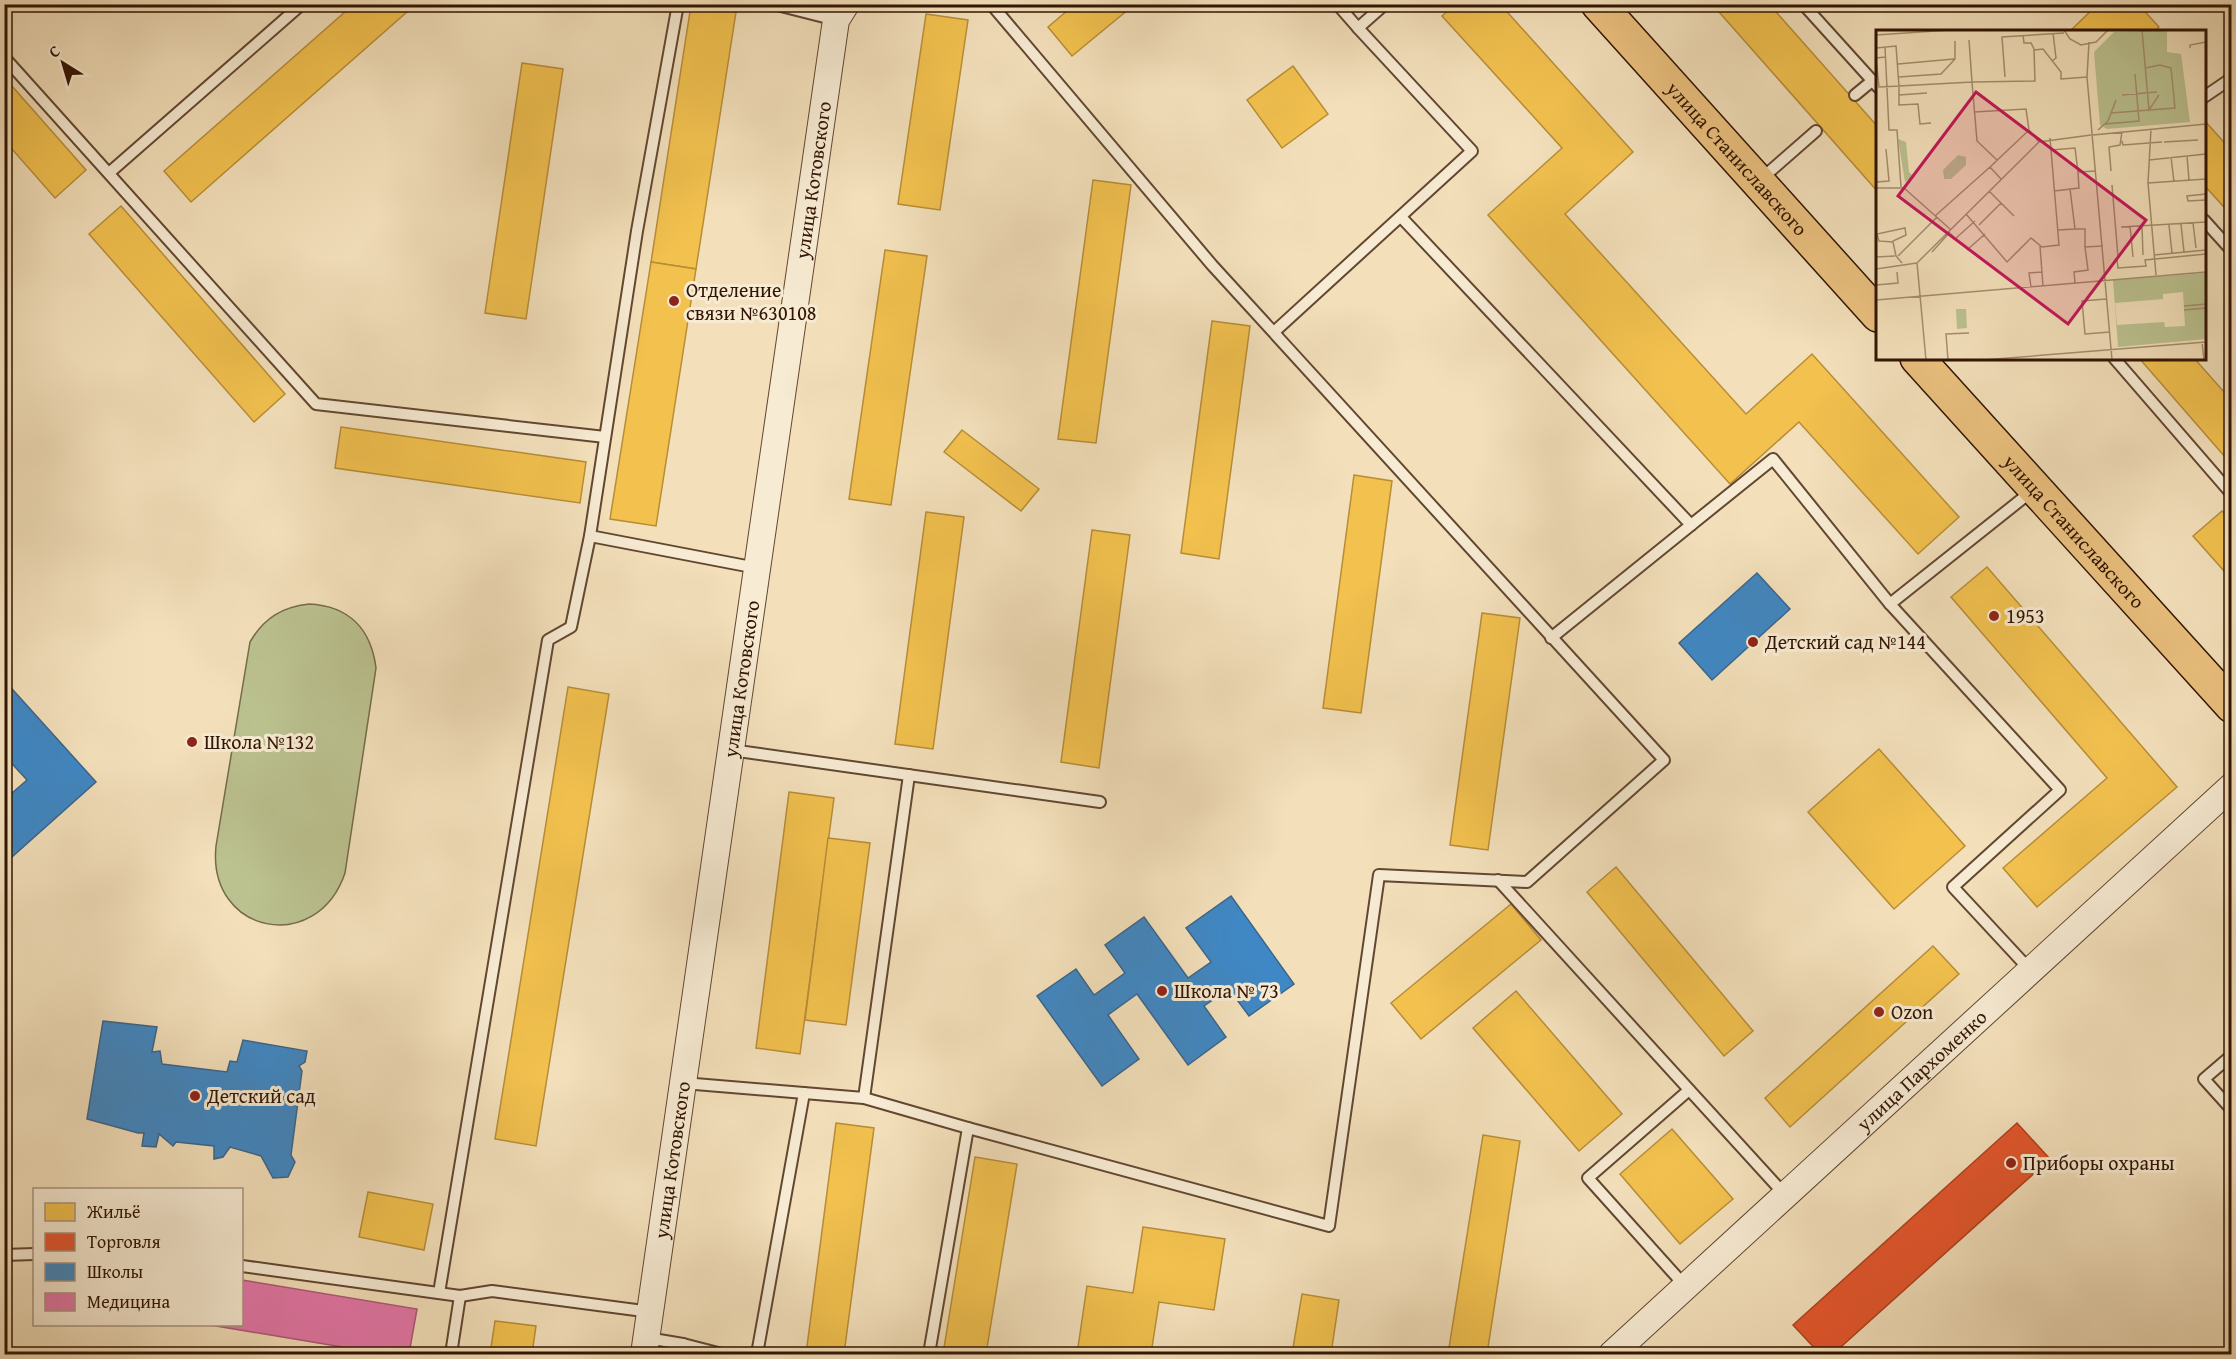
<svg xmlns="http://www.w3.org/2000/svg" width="2236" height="1359" viewBox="0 0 2236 1359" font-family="'Gentium Book Plus',serif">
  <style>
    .green { fill: #bbc290; stroke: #766b49; stroke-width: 1.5 }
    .homes { fill: #f2c14e; stroke: #b88d37; stroke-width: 1.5 }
    .shops { fill: #e4572e; stroke: #ae4321; stroke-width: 1.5 }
    .schools { fill: #3f88c5; stroke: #3b658a; stroke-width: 1.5 }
    .health { fill: #e377a8; stroke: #ae5976; stroke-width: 1.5 }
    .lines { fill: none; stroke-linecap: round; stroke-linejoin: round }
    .service-casing { stroke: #624730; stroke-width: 14 }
    .tertiary-casing { stroke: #624730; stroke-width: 28 }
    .primary-casing { stroke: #311402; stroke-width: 36 }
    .service { stroke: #f7ebd3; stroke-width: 10 }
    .tertiary { stroke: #f7ebd3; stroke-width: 26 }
    .primary { stroke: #eac07e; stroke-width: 33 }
    .poi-dot { fill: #8f2418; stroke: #f7ebd3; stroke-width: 2 }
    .labels { text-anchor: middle; stroke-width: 6; stroke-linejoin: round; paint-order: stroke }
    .street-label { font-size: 20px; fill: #311402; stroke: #f7ebd3 }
    .poi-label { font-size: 20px; fill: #311402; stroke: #f7ebd3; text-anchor: start }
    .inset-road { fill: none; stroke: #a58e71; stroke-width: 1.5 }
    .view { fill: #c2185b; fill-opacity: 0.15; stroke: #c2185b; stroke-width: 3 }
    .inset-edge { fill: none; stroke: #311402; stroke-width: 3 }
  </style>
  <rect width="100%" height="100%" fill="#f3e0bb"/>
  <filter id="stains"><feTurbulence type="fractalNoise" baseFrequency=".00333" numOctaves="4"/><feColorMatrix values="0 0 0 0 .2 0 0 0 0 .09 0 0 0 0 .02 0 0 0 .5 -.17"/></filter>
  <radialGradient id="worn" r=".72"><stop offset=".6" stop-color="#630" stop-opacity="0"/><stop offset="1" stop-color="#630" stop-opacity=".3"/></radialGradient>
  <path class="green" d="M309,604C349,606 371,629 376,668L345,873C317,956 207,934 216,846L250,642C264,618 282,607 309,604Z"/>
  <g class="homes">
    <polygon points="354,4 416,4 191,202 164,171"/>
    <polygon points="1075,4 1135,4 1072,56 1048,27"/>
    <polygon points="1455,4 1500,4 1633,152 1565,214 1746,414 1812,354 1959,517 1918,554 1799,422 1730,484 1488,215 1562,148 1442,16"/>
    <polygon points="1712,4 1769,4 1878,127 1878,192"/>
    <polygon points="2098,4 2138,4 2159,27 2154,32 2069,32"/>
    <polygon points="691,5 736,12 696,269 651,262"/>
    <polygon points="926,14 968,20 940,210 898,204"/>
    <polygon points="522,63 563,69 526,319 485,313"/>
    <polygon points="1293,66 1328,114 1282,148 1247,100"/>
    <polygon points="4,77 86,170 55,198 4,140"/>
    <polygon points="2204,120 2232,151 2232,216 2204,185"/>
    <polygon points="1093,180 1131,185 1096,443 1058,439"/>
    <polygon points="121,206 285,394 254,422 89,234"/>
    <polygon points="885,250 927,256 891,505 849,499"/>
    <polygon points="651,262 696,269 656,526 610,519"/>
    <polygon points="1212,321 1250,326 1219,559 1181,553"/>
    <polygon points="2139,358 2194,358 2232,401 2232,465"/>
    <polygon points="341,427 586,462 580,503 335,468"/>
    <polygon points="962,430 1039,489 1021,511 944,452"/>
    <polygon points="1354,475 1392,481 1361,713 1323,708"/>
    <polygon points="2222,511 2232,521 2232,580 2193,536"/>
    <polygon points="926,512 964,517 933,749 895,744"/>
    <polygon points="1092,530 1130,535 1099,768 1061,762"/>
    <polygon points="1987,567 2177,787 2037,907 2003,868 2107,778 1951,597"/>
    <polygon points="1482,613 1520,618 1488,850 1450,845"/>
    <polygon points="568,687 609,694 536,1146 495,1139"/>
    <polygon points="1879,749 1965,846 1894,909 1808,812"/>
    <polygon points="789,792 834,798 800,1054 756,1048"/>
    <polygon points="828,838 870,843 846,1025 805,1020"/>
    <polygon points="1616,867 1753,1031 1724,1056 1587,892"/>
    <polygon points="1511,904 1541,940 1421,1039 1391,1003"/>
    <polygon points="1933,946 1959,974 1790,1127 1765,1098"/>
    <polygon points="1516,991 1622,1114 1579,1151 1473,1028"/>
    <polygon points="836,1123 874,1128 844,1354 806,1354"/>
    <polygon points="1672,1129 1733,1199 1680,1244 1620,1174"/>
    <polygon points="1483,1135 1520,1141 1487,1354 1448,1354"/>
    <polygon points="975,1157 1017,1164 986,1354 943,1354"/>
    <polygon points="368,1192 433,1204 424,1250 359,1237"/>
    <polygon points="1143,1227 1225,1239 1214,1310 1159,1302 1151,1354 1077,1354 1087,1286 1133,1293"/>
    <polygon points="1302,1294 1339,1300 1331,1354 1292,1354"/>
    <polygon points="495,1321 536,1326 532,1354 490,1354"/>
  </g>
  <polygon class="shops" points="2017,1123 2050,1159 1833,1354 1820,1354 1793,1325"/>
  <g class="schools">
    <polygon points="1757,573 1790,609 1712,680 1679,643"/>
    <polygon points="4,680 96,782 4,864 4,800 27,780 4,755"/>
    <polygon points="1231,896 1294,984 1249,1016 1229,989 1204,1006 1226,1037 1188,1065 1137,994 1108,1015 1139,1059 1102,1086 1037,996 1076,969 1094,995 1125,973 1105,945 1144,917 1188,978 1211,962 1186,928"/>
    <polygon points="103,1021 157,1027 152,1052 160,1051 162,1064 227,1072 230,1061 237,1062 243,1040 307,1051 305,1062 299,1066 302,1071 291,1155 295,1162 288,1177 273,1178 261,1156 230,1147 223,1157 214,1159 214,1146 176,1142 173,1146 159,1134 156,1147 142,1146 144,1133 138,1133 87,1119"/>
  </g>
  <polygon class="health" points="242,1280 417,1309 409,1354 384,1354 204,1324 242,1324"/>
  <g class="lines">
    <defs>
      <g id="service">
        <polyline points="773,4 836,20"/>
        <polyline points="1337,4 1358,28 1385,4"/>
        <polyline points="1803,4 1878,87"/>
        <polyline points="4,57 316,404 605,437"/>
        <polyline points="1855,95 1872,81"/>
        <polyline points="2204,97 2232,78"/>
        <polyline points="109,173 302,4"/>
        <polyline points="1760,180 1816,131"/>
        <polyline points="1401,217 1691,525 1551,638"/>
        <polyline points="2204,220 2232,251"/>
        <polyline points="1274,332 1472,151 1358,28"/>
        <polyline points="2114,358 2229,491"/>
        <polyline points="1691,525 1773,459 1890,604 2032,491"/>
        <polyline points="590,536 637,231 678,4"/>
        <polyline points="1890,604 2060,790 1953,887 2030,970"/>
        <polyline points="731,750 1100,802"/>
        <polyline points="1498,880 1786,1196"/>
        <polyline points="2232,1055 2204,1079 2232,1110"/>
        <polyline points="683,1083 864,1098 968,1128 1329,1226 1379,875 1527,882 1664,760 1212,265 991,4"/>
        <polyline points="864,1098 909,775"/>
        <polyline points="4,1255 34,1254"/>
        <polyline points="242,1266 460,1296 492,1291 651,1312"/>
        <polyline points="1685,1286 1588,1178 1689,1090"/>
        <polyline points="439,1293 548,640 571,627 590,536 757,568"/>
        <polyline points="647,1338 683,1344 682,1354"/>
        <polyline points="683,1344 722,1354"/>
        <polyline points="451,1354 460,1296"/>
        <polyline points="757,1354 804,1093"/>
        <polyline points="929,1354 968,1128"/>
      </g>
      <g id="tertiary">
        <path id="s1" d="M644,1354L836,20L846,4"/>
        <path id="s2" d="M1612,1354L2232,786"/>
      </g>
      <g id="primary">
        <path id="s3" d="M1598,4L1878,315"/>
        <path id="s4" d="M1917,358L2232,706"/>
      </g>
    </defs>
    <use href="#service" class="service-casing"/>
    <use href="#tertiary" class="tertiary-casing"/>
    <use href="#primary" class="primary-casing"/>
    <use href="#service" class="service"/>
    <use href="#tertiary" class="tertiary"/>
    <use href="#primary" class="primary"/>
  </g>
  <g class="poi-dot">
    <circle cx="674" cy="301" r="6"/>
    <circle cx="1994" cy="616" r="6"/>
    <circle cx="1753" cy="642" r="6"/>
    <circle cx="192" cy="742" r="6"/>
    <circle cx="1162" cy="991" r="6"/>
    <circle cx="1879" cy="1012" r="6"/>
    <circle cx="195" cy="1096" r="6"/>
    <circle cx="2011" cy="1163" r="6"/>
  </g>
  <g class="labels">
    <g class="street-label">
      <text dy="7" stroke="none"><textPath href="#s3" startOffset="208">улица Станиславского</textPath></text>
      <text dy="7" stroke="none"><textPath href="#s1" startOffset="1186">улица Котовского</textPath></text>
      <text dy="7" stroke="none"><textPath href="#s4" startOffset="234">улица Станиславского</textPath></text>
      <text dy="7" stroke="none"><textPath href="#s1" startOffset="682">улица Котовского</textPath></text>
      <text dy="7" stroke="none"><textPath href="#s2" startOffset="420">улица Пархоменко</textPath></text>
      <text dy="7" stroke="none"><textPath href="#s1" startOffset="196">улица Котовского</textPath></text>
    </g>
    <g class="poi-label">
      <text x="686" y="297">Отделение<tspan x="686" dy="23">связи №630108</tspan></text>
      <text x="2006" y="623">1953</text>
      <text x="1765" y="649">Детский сад №144</text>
      <text x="204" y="749">Школа №132</text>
      <text x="1174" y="998">Школа № 73</text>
      <text x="1891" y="1019">Ozon</text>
      <text x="207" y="1103">Детский сад</text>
      <text x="2023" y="1170">Приборы охраны</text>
    </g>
  </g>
  <g transform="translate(1876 30)">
    <rect width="330" height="330" fill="#f3e0bb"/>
    <path d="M291,0V22L305,24L314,92L231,99L224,95L218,22L238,2ZM22,109L30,112L33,142L37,146L29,152ZM82,125L90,127V135L75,149H68L67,140ZM330,243V309L242,317L237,250ZM307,262L309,296L289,297L288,292L241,295L239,273L287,269V264ZM80,279H90L91,298L81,299Z" fill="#bbc290" fill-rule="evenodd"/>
    <path class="inset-road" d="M188,0L194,9L205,15L220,12L232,0M266,0L273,80L283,65M0,5L74,0M93,10L96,52L159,51L158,19L155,13H148L147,5M213,12L211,47L236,330M9,17L13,100H21L25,157M0,18L20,16L23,56L3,57L0,28L10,27M314,18V15L330,12M158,20L167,19L185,42V49L211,47M176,31L180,28L177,3M22,34L78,29M23,47L65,44L79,29V11M129,47L126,7L188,3M23,65L51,63M246,65L281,62M98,82L150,79L153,100M235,83L299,78L295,38L284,35L269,38M55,93L44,94L42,74L23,75V56L96,52L101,111L121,130M229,94L263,91L259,44M275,99L272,153L280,245M222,100L232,91L240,70M217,105L330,94M246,111L247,115L286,112M288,112L322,110M175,120L199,118L202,142L220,141M311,126L313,150M295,127L298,152M273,130L330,124M114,137L153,100L163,112M235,141L233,117L244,115L246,102M0,152L13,151L10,119M272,153L330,149M236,155L242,227M0,158H28L74,199M113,161L138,186M178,161L203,158L202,142M330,164L311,166L312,171L330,170M90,184L131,232L155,208L166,217L183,215L174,108M59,186L114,137L125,149M317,193L320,218M305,194L308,222M103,195L125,173M293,195L296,223M254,196L257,227M266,196L267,225M245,197L330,192M199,199H209V217L227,216M182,200L199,199L194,159M75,204L79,209L99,191M17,212L3,211L1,204L29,198L30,205L17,211V212L20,226L26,233M164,216L167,256M91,220L109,204M56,222L74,202M278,225L330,220M22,226L61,187M0,227L19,226M241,230L242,238L270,236L269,230L330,224M41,233L163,112L215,105M41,233L50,330M0,239L41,233M199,253L198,242L212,240L209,217M0,255L22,253L21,242M155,257L153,243L166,242M230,269L206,271L209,304L234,302M0,270L330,242M308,276L330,274M308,280L330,278M326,312L328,330M72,330L70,304L93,303M107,330L330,312"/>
    <path class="view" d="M100,62L270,190L192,294L22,166Z"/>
    <rect width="330" height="330" class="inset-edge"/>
  </g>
  <rect width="2236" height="1359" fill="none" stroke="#f3e0bb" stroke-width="24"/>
  <rect x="6" y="6" width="2224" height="1347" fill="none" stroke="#311402" stroke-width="3"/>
  <rect x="12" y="12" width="2212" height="1335" fill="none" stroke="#311402" stroke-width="1.5"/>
  <rect x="33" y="1188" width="210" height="138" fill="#f7ebd3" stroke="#a8957f" stroke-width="1.5"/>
  <rect x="45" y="1203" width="30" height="18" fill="#f2c14e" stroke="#a8957f" stroke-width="1.5"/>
  <text x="87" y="1218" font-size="18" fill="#311402">Жильё</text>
  <rect x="45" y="1233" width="30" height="18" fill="#e4572e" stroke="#a8957f" stroke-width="1.5"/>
  <text x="87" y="1248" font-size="18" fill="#311402">Торговля</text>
  <rect x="45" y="1263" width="30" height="18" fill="#3f88c5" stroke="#a8957f" stroke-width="1.5"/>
  <text x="87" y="1278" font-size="18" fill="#311402">Школы</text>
  <rect x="45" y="1293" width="30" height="18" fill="#e377a8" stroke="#a8957f" stroke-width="1.5"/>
  <text x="87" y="1308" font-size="18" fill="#311402">Медицина</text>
  <g transform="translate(63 63) rotate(323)" stroke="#f7ebd3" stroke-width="4.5" paint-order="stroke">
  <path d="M0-4.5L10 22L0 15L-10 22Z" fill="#311402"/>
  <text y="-9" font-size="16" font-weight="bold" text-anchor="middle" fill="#311402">С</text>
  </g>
  <rect width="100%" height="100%" filter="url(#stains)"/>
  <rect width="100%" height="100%" fill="url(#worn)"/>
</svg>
